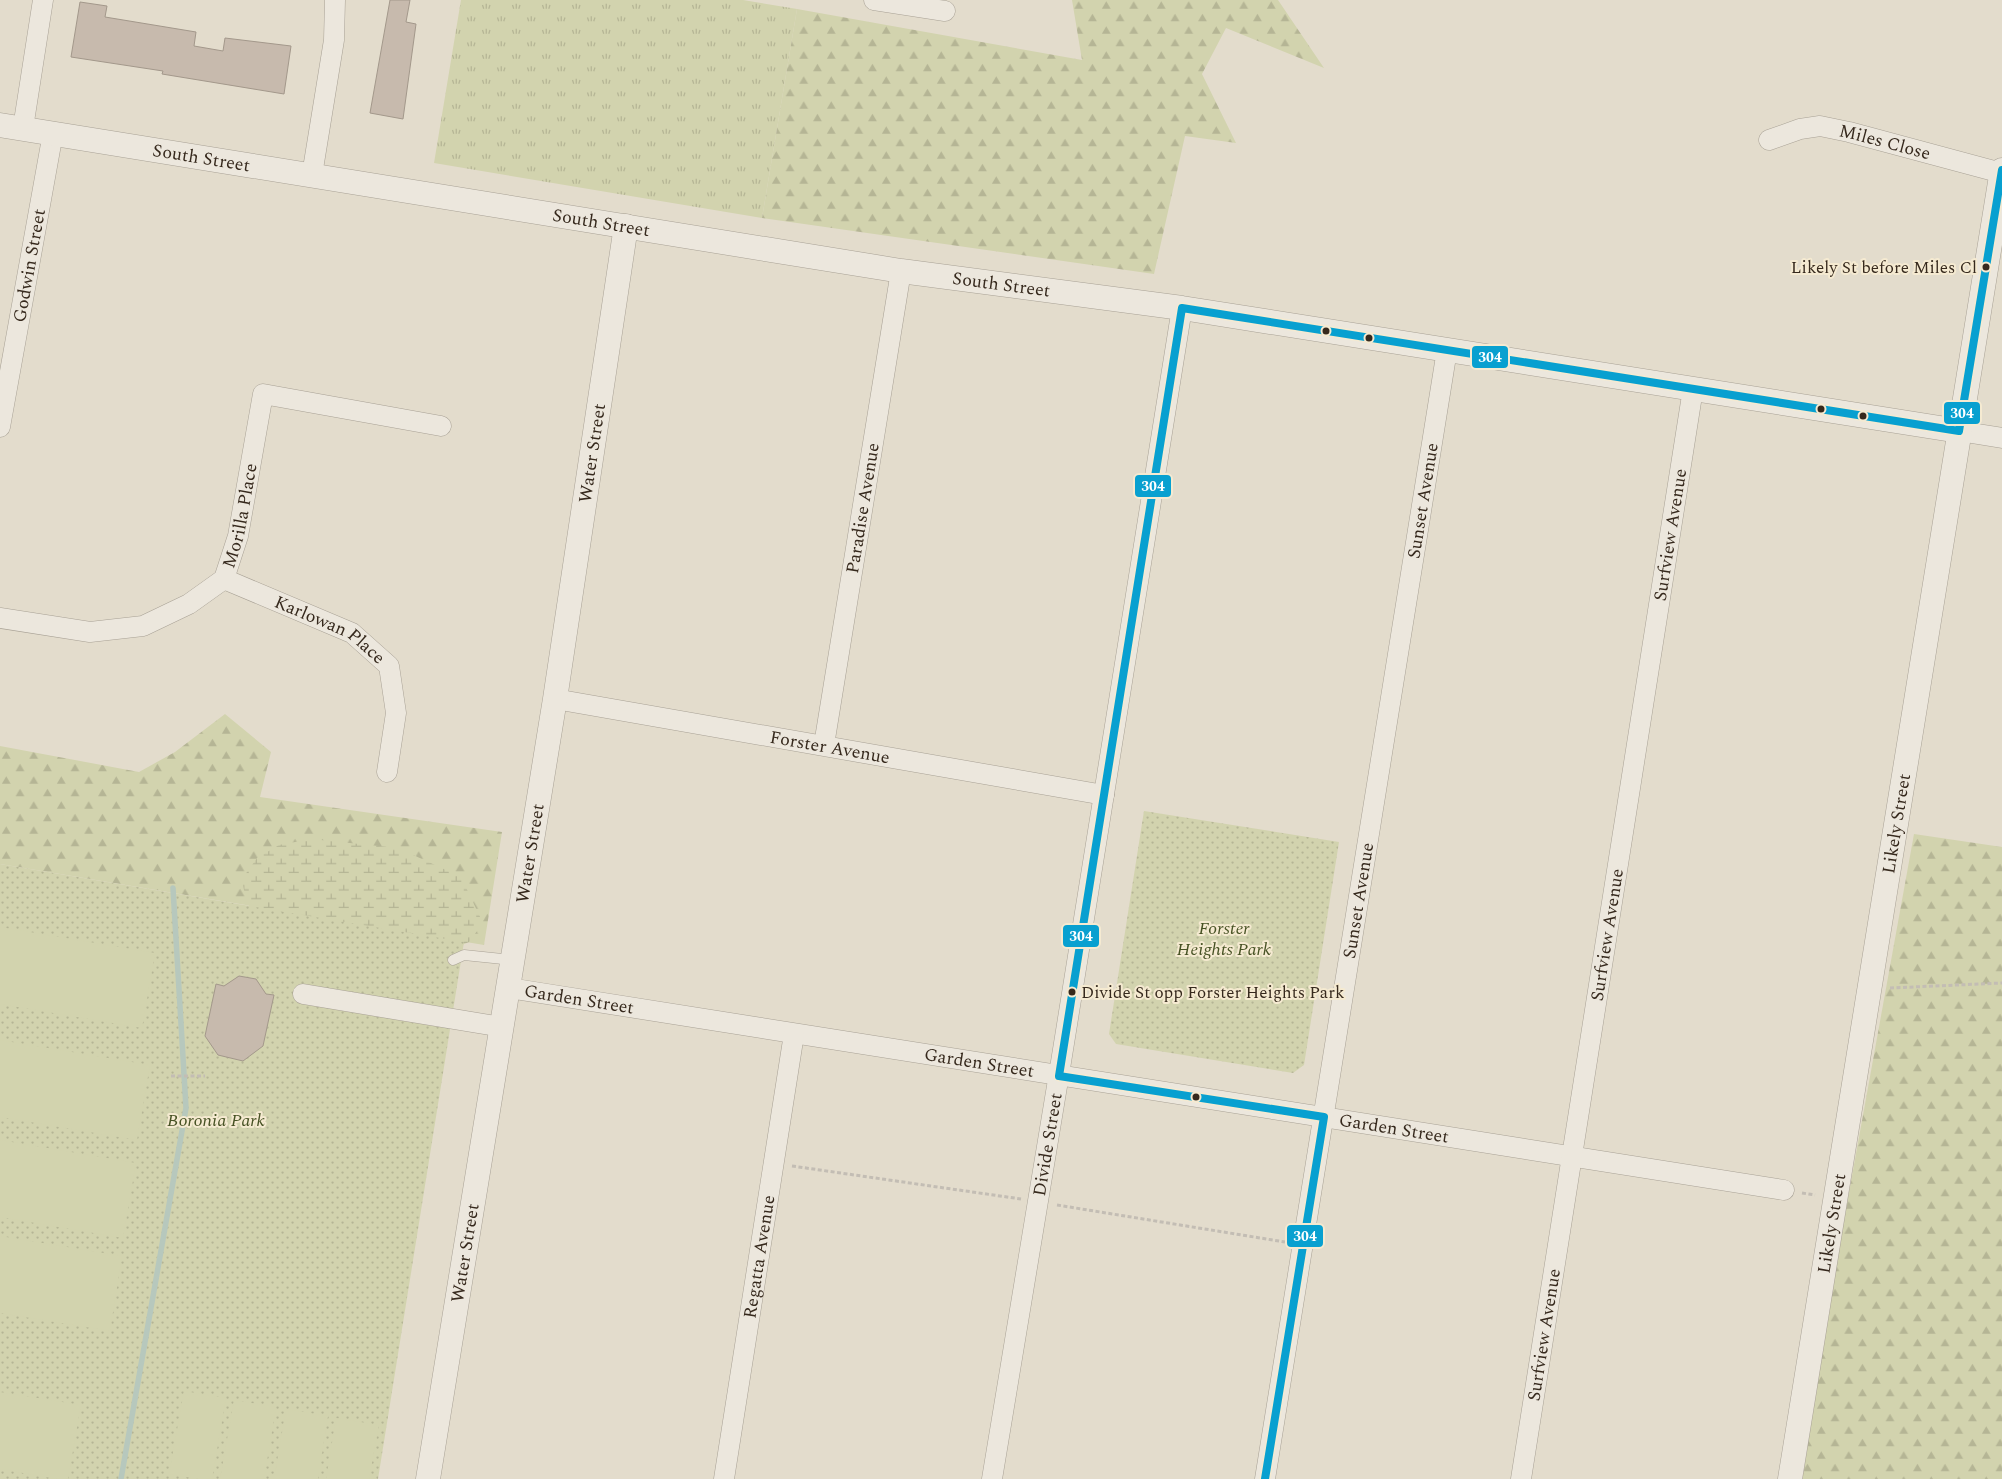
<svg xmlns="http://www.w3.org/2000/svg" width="2002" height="1479" viewBox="0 0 2002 1479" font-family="Spectral,serif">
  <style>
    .grass { fill: url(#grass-tufts) }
    .forest { fill: url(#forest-firs) }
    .wetland { fill: url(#wetland-marsh) }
    .park { fill: url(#park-dots) }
    .pitch { fill: #d2d3ae }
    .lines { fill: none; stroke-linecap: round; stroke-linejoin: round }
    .stream { stroke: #b7c8bd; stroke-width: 5.5 }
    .building { fill: #c7baad; stroke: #a3988b }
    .service-casing { stroke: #a8a195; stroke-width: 11 }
    .minor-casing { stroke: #a8a195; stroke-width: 21 }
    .tertiary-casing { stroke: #a8a195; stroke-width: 25 }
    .path { stroke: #c3bdb4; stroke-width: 3; stroke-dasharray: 4 2.5; stroke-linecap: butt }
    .service { stroke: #ece7dd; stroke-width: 10 }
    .minor { stroke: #ece7dd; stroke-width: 20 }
    .tertiary { stroke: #ece7dd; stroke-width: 24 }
    .bus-1-casing { stroke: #f5ead1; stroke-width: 11 }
    .bus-1 { stroke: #08a0d0; stroke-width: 8 }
    .bus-dot { fill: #36291d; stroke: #f5ead1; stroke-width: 2 }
    .labels { text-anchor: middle; stroke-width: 4; stroke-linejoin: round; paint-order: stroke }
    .bus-label { font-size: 17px; fill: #36291d; stroke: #f5ead1; text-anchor: end }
    .street-label { font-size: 18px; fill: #36291d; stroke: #f5ead1 }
    .park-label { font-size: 18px; font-style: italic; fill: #475224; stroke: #f5ead1 }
    .line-badge { stroke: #f5ead1; stroke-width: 2 }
    .badge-label { font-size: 14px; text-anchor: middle; font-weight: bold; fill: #fff }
  </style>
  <defs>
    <pattern id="grass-tufts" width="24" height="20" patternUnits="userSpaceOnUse" patternTransform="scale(1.25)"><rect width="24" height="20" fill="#d2d3ae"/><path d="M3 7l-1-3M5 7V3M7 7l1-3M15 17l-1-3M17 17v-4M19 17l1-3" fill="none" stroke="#b5b595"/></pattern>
    <pattern id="forest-firs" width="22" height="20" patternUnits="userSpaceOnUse" patternTransform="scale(1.25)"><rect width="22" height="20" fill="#d2d3ae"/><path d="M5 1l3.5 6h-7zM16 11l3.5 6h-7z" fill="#b5b595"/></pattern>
    <pattern id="wetland-marsh" width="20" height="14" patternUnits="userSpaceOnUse" patternTransform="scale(1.25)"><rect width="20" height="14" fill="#d2d3ae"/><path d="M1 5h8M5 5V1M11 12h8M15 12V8" fill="none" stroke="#b5b595"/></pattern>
    <pattern id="park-dots" width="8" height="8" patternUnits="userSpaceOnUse" patternTransform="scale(1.25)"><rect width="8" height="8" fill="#d2d3ae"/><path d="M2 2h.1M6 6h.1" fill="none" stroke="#b5b595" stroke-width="1.8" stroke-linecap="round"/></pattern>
  </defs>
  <rect width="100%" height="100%" fill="#e3dccc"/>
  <polygon class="grass" points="461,0 743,0 797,9 762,218 434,163"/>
  <g class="forest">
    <polygon points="1072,0 1278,0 1324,68 1226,28 1202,74 1236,143 1185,136 1154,274 762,218 797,9 1082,60"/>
    <polygon points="225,714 271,752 260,797 502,832 484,945 0,864 0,746 139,772 175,752"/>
    <polygon points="1914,834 2002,847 2002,1479 1797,1479"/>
  </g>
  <polygon class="wetland" points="311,839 398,848 461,877 483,923 469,942 441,954 263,928 246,901 242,879 257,858 279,845"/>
  <g class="park">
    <polygon points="1144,811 1339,842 1304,1065 1293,1073 1116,1044 1109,1034"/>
    <polygon points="0,864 464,942 378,1479 0,1479"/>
  </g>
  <g class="pitch">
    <polygon points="0,927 155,953 142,1028 0,1004"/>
    <polygon points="0,1040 150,1065 137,1140 0,1117"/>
    <polygon points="0,1140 136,1163 123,1238 0,1217"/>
    <polygon points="0,1236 122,1256 110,1331 0,1313"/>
    <polygon points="184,1391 226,1398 212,1479 198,1479 169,1474"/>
    <polygon points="0,1392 81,1405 68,1479 57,1479 0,1469"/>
    <polygon points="234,1400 276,1407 264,1479 220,1479"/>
    <polygon points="286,1409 328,1416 318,1479 274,1479"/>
    <polygon points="336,1418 379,1425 369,1479 326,1479"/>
  </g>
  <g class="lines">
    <polyline class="stream" points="121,1479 186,1108 173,888"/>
  </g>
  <g class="building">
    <polygon points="390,0 410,0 406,22 416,24 403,119 370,113"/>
    <polygon points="80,2 107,6 105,17 196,32 194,46 223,51 225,38 291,46 284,94 162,74 163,71 71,57"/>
    <polygon points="239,976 256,979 266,994 274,995 263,1046 243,1061 218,1055 205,1036 216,984 224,986"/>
  </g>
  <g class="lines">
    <defs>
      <polyline id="service" points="453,960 464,955 513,960"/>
      <g id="minor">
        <polyline points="874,0 945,11"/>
        <polyline points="23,128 43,0"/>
        <path id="s1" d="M1769,140L1800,129L1820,126L1849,132L2002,173"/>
        <polyline points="312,175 334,40 335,0"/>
        <path id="s2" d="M0,427L53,133"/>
        <polyline points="1959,431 2002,438"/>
        <path id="s3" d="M224,579L352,633L389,666L396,713L387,772"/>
        <path id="s4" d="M0,618L90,632L143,626L189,604L224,579L238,536L263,394L441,426"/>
        <path id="s5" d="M555,699L1104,795"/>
        <path id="s6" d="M824,745L901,271"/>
        <path id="s7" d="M509,988L1784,1190"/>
        <polyline points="303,994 502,1027"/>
        <path id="s8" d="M724,1479L794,1034"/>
        <path id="s9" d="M992,1479L1061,1062L1182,308"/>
        <path id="s10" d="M1265,1479L1447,350"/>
        <path id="s11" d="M1521,1479L1693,389"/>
      </g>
      <g id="tertiary">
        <path id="s12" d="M0,125L901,271L1182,308L1959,431"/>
        <path id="s13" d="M428,1479L555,699L626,226"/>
        <path id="s14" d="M1790,1479L2002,170"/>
      </g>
    </defs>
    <use href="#service" class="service-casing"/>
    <use href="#minor" class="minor-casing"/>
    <use href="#tertiary" class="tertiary-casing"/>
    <g class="path">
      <polyline points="1890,988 2002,983"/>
      <polyline points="171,1076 205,1076"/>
      <polyline points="792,1166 1021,1199"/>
      <polyline points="1802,1193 1815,1195"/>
      <polyline points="1057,1205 1285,1242"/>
    </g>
    <use href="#service" class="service"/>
    <use href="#minor" class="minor"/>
    <use href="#tertiary" class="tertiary"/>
    <defs>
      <polyline id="bus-1" points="1265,1479 1324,1117 1059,1076 1182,308 1959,431 2002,170"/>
    </defs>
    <use href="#bus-1" class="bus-1-casing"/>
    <use href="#bus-1" class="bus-1"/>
  </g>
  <g class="bus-dot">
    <circle cx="1986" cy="267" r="4.5"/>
    <circle cx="1326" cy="331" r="4.5"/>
    <circle cx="1369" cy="338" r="4.5"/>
    <circle cx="1821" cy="409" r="4.5"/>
    <circle cx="1863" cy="416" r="4.5"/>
    <circle cx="1072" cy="992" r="4.5"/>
    <circle cx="1196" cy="1097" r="4.5"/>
  </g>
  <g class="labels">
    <g class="bus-label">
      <text x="1977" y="273">Likely St before Miles Cl</text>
      <text x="1081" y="998" text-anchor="start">Divide St opp Forster Heights Park</text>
    </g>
    <g class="street-label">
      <text dy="6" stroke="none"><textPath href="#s1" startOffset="120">Miles Close</textPath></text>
      <text dy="6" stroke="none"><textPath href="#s12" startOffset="204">South Street</textPath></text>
      <text dy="6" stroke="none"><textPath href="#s12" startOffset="609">South Street</textPath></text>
      <text dy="6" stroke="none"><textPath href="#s2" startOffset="164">Godwin Street</textPath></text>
      <text dy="6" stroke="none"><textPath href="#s12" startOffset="1014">South Street</textPath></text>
      <text dy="6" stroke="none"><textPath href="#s13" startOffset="1039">Water Street</textPath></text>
      <text dy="6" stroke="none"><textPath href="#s10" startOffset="991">Sunset Avenue</textPath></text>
      <text dy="6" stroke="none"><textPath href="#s6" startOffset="240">Paradise Avenue</textPath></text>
      <text dy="6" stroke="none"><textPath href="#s4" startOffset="304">Morilla Place</textPath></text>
      <text dy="6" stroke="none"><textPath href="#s11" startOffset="956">Surfview Avenue</textPath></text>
      <text dy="6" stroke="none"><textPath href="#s3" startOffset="118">Karlowan Place</textPath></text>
      <text dy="6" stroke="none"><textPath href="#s5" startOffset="279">Forster Avenue</textPath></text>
      <text dy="6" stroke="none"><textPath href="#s14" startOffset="664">Likely Street</textPath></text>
      <text dy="6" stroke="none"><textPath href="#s13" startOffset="634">Water Street</textPath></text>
      <text dy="6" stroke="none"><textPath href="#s10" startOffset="586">Sunset Avenue</textPath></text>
      <text dy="6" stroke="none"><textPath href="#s11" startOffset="551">Surfview Avenue</textPath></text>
      <text dy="6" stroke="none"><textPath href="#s7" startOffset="71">Garden Street</textPath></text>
      <text dy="6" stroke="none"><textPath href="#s7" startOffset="476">Garden Street</textPath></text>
      <text dy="6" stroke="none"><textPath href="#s7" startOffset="896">Garden Street</textPath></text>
      <text dy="6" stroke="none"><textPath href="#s9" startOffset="339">Divide Street</textPath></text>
      <text dy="6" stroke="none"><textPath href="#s14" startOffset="259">Likely Street</textPath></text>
      <text dy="6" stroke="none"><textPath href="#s13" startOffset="229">Water Street</textPath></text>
      <text dy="6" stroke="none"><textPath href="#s8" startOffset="225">Regatta Avenue</textPath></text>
      <text dy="6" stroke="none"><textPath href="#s11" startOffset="146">Surfview Avenue</textPath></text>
    </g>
    <g class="park-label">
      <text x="1224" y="934">Forster<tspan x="1224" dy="21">Heights Park</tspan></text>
      <text x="216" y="1126">Boronia Park</text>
    </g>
  </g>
  <g class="line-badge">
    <rect x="1471" y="345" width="38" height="24" rx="5" fill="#08a0d0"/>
    <rect x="1943" y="401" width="38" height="24" rx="5" fill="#08a0d0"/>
    <rect x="1134" y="474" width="38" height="24" rx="5" fill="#08a0d0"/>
    <rect x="1062" y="924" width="38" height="24" rx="5" fill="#08a0d0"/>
    <rect x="1286" y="1224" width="38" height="24" rx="5" fill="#08a0d0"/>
  </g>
  <g class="badge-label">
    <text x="1490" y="362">304</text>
    <text x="1962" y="418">304</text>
    <text x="1153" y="491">304</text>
    <text x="1081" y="941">304</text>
    <text x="1305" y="1241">304</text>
  </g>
</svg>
